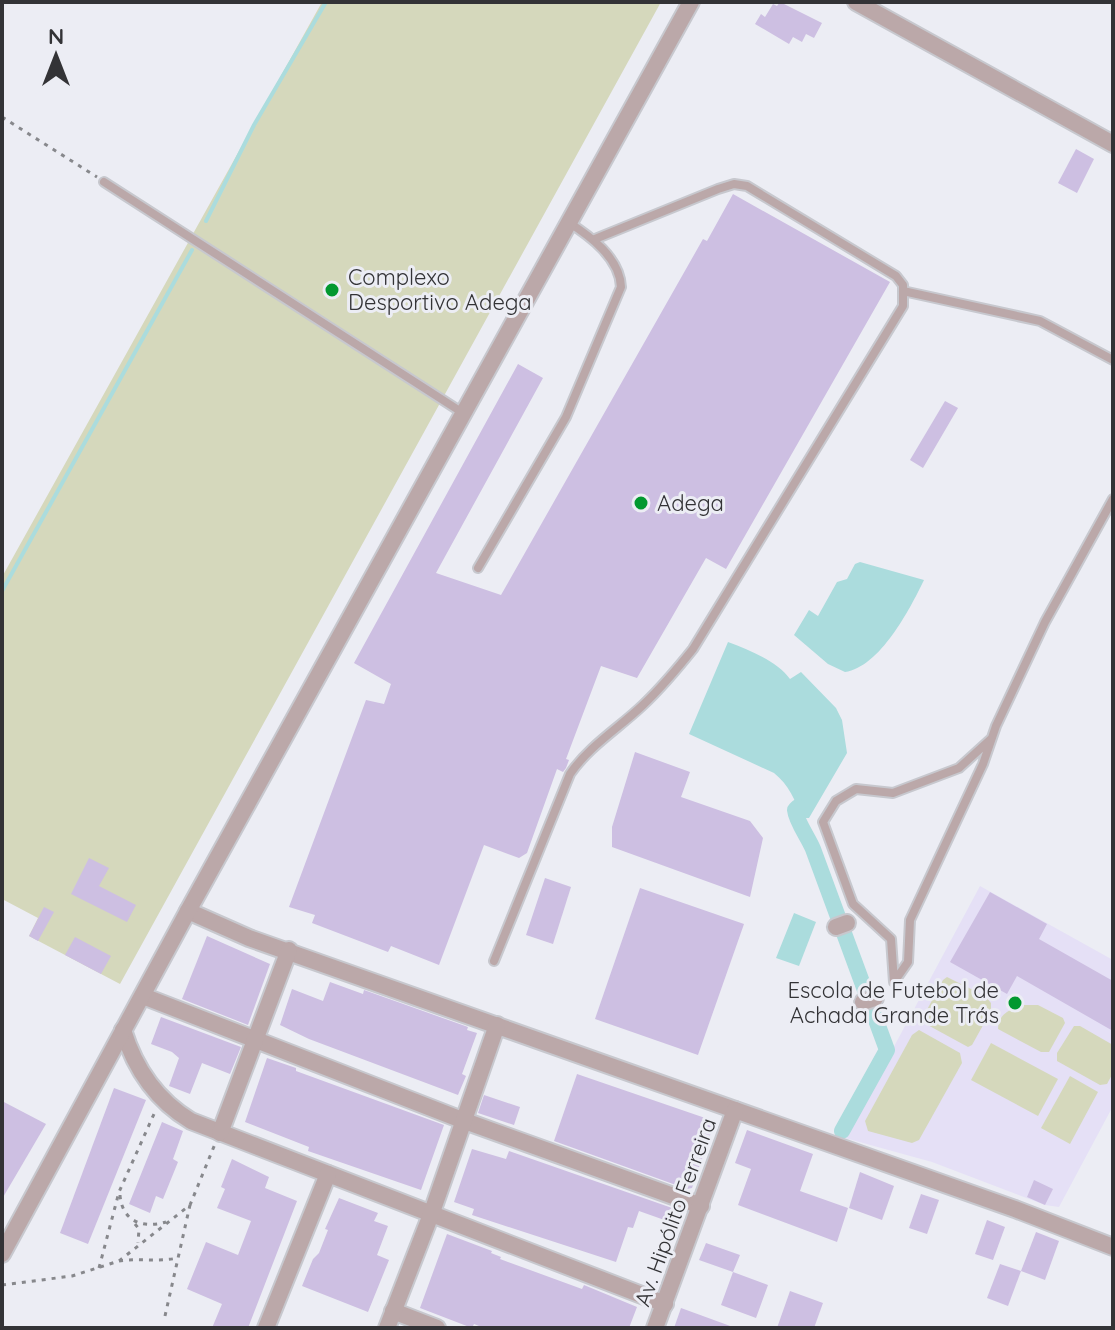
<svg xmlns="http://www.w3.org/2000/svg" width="1115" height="1330" viewBox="0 0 1115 1330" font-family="Quicksand,sans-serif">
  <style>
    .education { fill: #e5e0f6 }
    .green { fill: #d5d8bc }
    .water { fill: #abdcdd }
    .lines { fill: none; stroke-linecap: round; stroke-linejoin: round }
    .stream { stroke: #abdcdd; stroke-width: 4 }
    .canal { stroke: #abdcdd; stroke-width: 16 }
    .building { fill: #cdbfe2 }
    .service-casing { stroke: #c7c8ce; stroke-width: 12 }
    .minor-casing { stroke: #c7c8ce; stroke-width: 20 }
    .path { stroke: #87888c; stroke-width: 3; stroke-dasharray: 4 6; stroke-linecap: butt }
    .service { stroke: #bba8a9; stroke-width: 8 }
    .minor { stroke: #bba8a9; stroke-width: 16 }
    .poi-dot { fill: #029830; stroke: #ecedf4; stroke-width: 3 }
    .labels { text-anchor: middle; stroke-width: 6; stroke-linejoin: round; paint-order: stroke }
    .poi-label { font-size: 22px; fill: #333336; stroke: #ecedf4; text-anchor: start }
    .street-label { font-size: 22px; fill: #333336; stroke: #ecedf4 }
  </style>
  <rect width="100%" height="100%" fill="#ecedf4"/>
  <polygon class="education" points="980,886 1113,960 1113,1106 1059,1207 1045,1205 932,1162 845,1138"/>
  <g class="green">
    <polygon points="322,2 661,2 120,984 29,936 38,918 2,899 2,577"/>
    <polygon points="947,977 985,996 991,1003 991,1011 972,1045 968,1047 924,1023 922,1019 943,980"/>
    <path d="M1023,1005H1038L1063,1018L1065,1023L1049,1052H1041L998,1029C998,1014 1010,1009 1023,1005Z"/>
    <polygon points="1074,1026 1080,1026 1113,1045 1113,1073 1107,1084 1100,1085 1057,1061 1057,1053"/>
    <polygon points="919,1030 960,1053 962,1063 919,1140 912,1143 868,1131 865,1121 912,1035"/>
    <polygon points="991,1043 1058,1079 1038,1116 971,1080"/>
    <polygon points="1070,1076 1098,1092 1070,1144 1041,1128"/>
  </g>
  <g class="water">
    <path d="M860,562L924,580C910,609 880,667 845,672L828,664L794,635L809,610L818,616L837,582L847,579L855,564Z"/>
    <path d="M728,642C749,650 777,661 790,679L801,672L836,708L842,720L847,753L809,818H802C795,800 789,785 774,773L689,734Z"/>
    <polygon points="794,913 816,922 799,966 776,958"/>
  </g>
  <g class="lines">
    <g class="stream">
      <polyline points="206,221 254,125 326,2"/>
      <polyline points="2,591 192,250"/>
    </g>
    <path class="canal" d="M798,807L795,810C796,821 808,837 813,849L887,1050L842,1131"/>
  </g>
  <g class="building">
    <polygon points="780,2 822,23 814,38 806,34 802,42 793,37 789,44 755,24 761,14 765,17 773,4 777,6"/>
    <polygon points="1076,149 1094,159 1077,193 1058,183"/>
    <polygon points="733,194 890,282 726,569 706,558 637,678 601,666 566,759 569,760 566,768 563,772 557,769 527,853 519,858 484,845 439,965 391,946 388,952 312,923 315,915 289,907 366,700 384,704 391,684 354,663 518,364 543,378 436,573 501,595 703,239 707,241"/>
    <polygon points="945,401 958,408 923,468 910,460"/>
    <polygon points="635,752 690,772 681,797 750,821 763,838 750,897 612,847 612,827"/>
    <polygon points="89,858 109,868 99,886 136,905 127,922 71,894"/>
    <polygon points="545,878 571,887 553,944 526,935"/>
    <polygon points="640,888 744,924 698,1055 595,1019"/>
    <polygon points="990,892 1047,924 1039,939 1113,981 1113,1031 1017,976 1007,994 950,962"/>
    <polygon points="44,907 54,912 38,941 29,936"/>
    <polygon points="207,936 270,964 248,1025 182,999"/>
    <polygon points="75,937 111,956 101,974 65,955"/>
    <polygon points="330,982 363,994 364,990 468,1027 467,1030 477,1033 462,1074 466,1076 458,1095 309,1039 280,1025 292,989 323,1001"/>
    <polygon points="161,1017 241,1047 230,1074 202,1063 190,1094 169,1086 179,1058 172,1052 151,1044"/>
    <polygon points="267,1058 296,1068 296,1071 444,1125 421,1190 308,1151 309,1147 245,1122"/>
    <polygon points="577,1074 711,1120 713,1127 692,1188 687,1189 554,1141"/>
    <polygon points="114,1088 146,1100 88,1244 60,1233"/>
    <polygon points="484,1095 520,1107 514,1125 478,1113"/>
    <polygon points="2,1101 46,1124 2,1199"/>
    <polygon points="162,1122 183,1131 173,1159 178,1162 163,1199 156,1196 150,1213 129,1204"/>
    <polygon points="747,1130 813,1154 800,1191 848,1208 837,1242 738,1205 751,1169 735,1163"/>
    <polygon points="472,1149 506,1159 509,1151 675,1209 670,1222 639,1211 633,1228 628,1227 616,1262 472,1215 474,1209 454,1202"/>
    <polygon points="232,1159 269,1177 265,1188 297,1201 248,1328 212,1328 222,1304 187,1289 206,1242 238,1255 251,1221 217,1208 225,1189 221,1187"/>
    <polygon points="860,1172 894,1186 882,1220 849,1208"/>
    <polygon points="1034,1180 1053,1189 1045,1205 1027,1197"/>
    <polygon points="921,1194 939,1200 927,1234 909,1228"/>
    <polygon points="339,1198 378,1213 374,1221 388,1226 377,1255 389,1260 368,1312 302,1286 313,1259 319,1253 328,1230 325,1229"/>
    <polygon points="987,1220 1005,1227 993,1260 975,1254"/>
    <polygon points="1036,1232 1059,1241 1045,1280 1021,1271"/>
    <polygon points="447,1234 492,1251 491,1253 501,1257 500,1259 582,1289 584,1285 637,1307 629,1328 484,1328 474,1324 472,1328 420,1308"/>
    <polygon points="706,1243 740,1255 733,1272 768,1285 756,1318 721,1305 733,1272 699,1260"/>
    <polygon points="1000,1264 1021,1271 1008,1306 987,1298"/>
    <polygon points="790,1291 823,1303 814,1328 777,1328"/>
    <polygon points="681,1308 733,1327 733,1328 674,1328"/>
  </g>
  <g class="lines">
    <defs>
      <g id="service">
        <polyline points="104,182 463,413"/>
        <polyline points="903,291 1040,321 1113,360"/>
        <path d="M478,568L566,417L621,287C620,258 590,236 568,222"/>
        <polyline points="991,739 959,768 893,793 856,789 836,801 823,822 853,904 891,939 894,982 908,962 910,920 983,764 996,726 1045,622 1113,499"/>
        <path d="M494,961L570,774C589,746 619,728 643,705C661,688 677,669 693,649L903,306V285L896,276L747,186L734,184L718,189L595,239"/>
      </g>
      <g id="minor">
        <polyline points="856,2 1113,144"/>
        <polyline points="188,911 249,938 1015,1209 1113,1247"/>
        <polyline points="836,927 847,923"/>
        <polyline points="143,996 462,1120 701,1206"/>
        <polyline points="863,1002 875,998"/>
        <path d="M123,1030C135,1069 156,1100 191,1121L665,1304"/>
        <polyline points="220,1133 289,950"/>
        <polyline points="2,1254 188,911 691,2"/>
        <polyline points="393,1311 437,1328"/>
        <polyline points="266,1328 328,1174"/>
        <polyline points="387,1328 432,1212 497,1025"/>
        <polyline points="655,1328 735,1110"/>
      </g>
    </defs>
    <use href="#service" class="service-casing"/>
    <use href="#minor" class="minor-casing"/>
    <g class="path">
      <polyline points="2,117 97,177"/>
      <path d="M120,1195C122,1221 142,1229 166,1222"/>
      <polyline points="135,1224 139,1229 138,1243"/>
      <path d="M119,1261C139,1258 158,1262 178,1258"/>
      <polyline points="99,1268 119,1192 154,1114"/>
      <polyline points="2,1285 72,1276 119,1261 190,1205 215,1144"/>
      <polyline points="165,1316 190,1205"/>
    </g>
    <use href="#service" class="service"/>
    <use href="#minor" class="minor"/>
  </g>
  <g class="poi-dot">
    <circle cx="332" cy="290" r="8"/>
    <circle cx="641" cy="503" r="8"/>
    <circle cx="1015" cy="1003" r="8"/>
  </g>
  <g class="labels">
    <g class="poi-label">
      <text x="348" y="285">Complexo<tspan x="348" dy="25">Desportivo Adega</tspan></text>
      <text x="657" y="511">Adega</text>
      <text x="999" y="998" text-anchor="end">Escola de Futebol de<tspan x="999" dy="25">Achada Grande Trás</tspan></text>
    </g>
    <g class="street-label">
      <text transform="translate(675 1212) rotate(-70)" y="8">Av. Hipólito Ferreira</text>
    </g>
  </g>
  <rect width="1115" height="1330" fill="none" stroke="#333336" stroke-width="8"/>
  <g transform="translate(56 56)" stroke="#ecedf4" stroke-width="6" paint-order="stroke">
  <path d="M0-6L14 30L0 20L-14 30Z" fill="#333336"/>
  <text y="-12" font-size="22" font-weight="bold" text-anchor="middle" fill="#333336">N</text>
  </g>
</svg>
